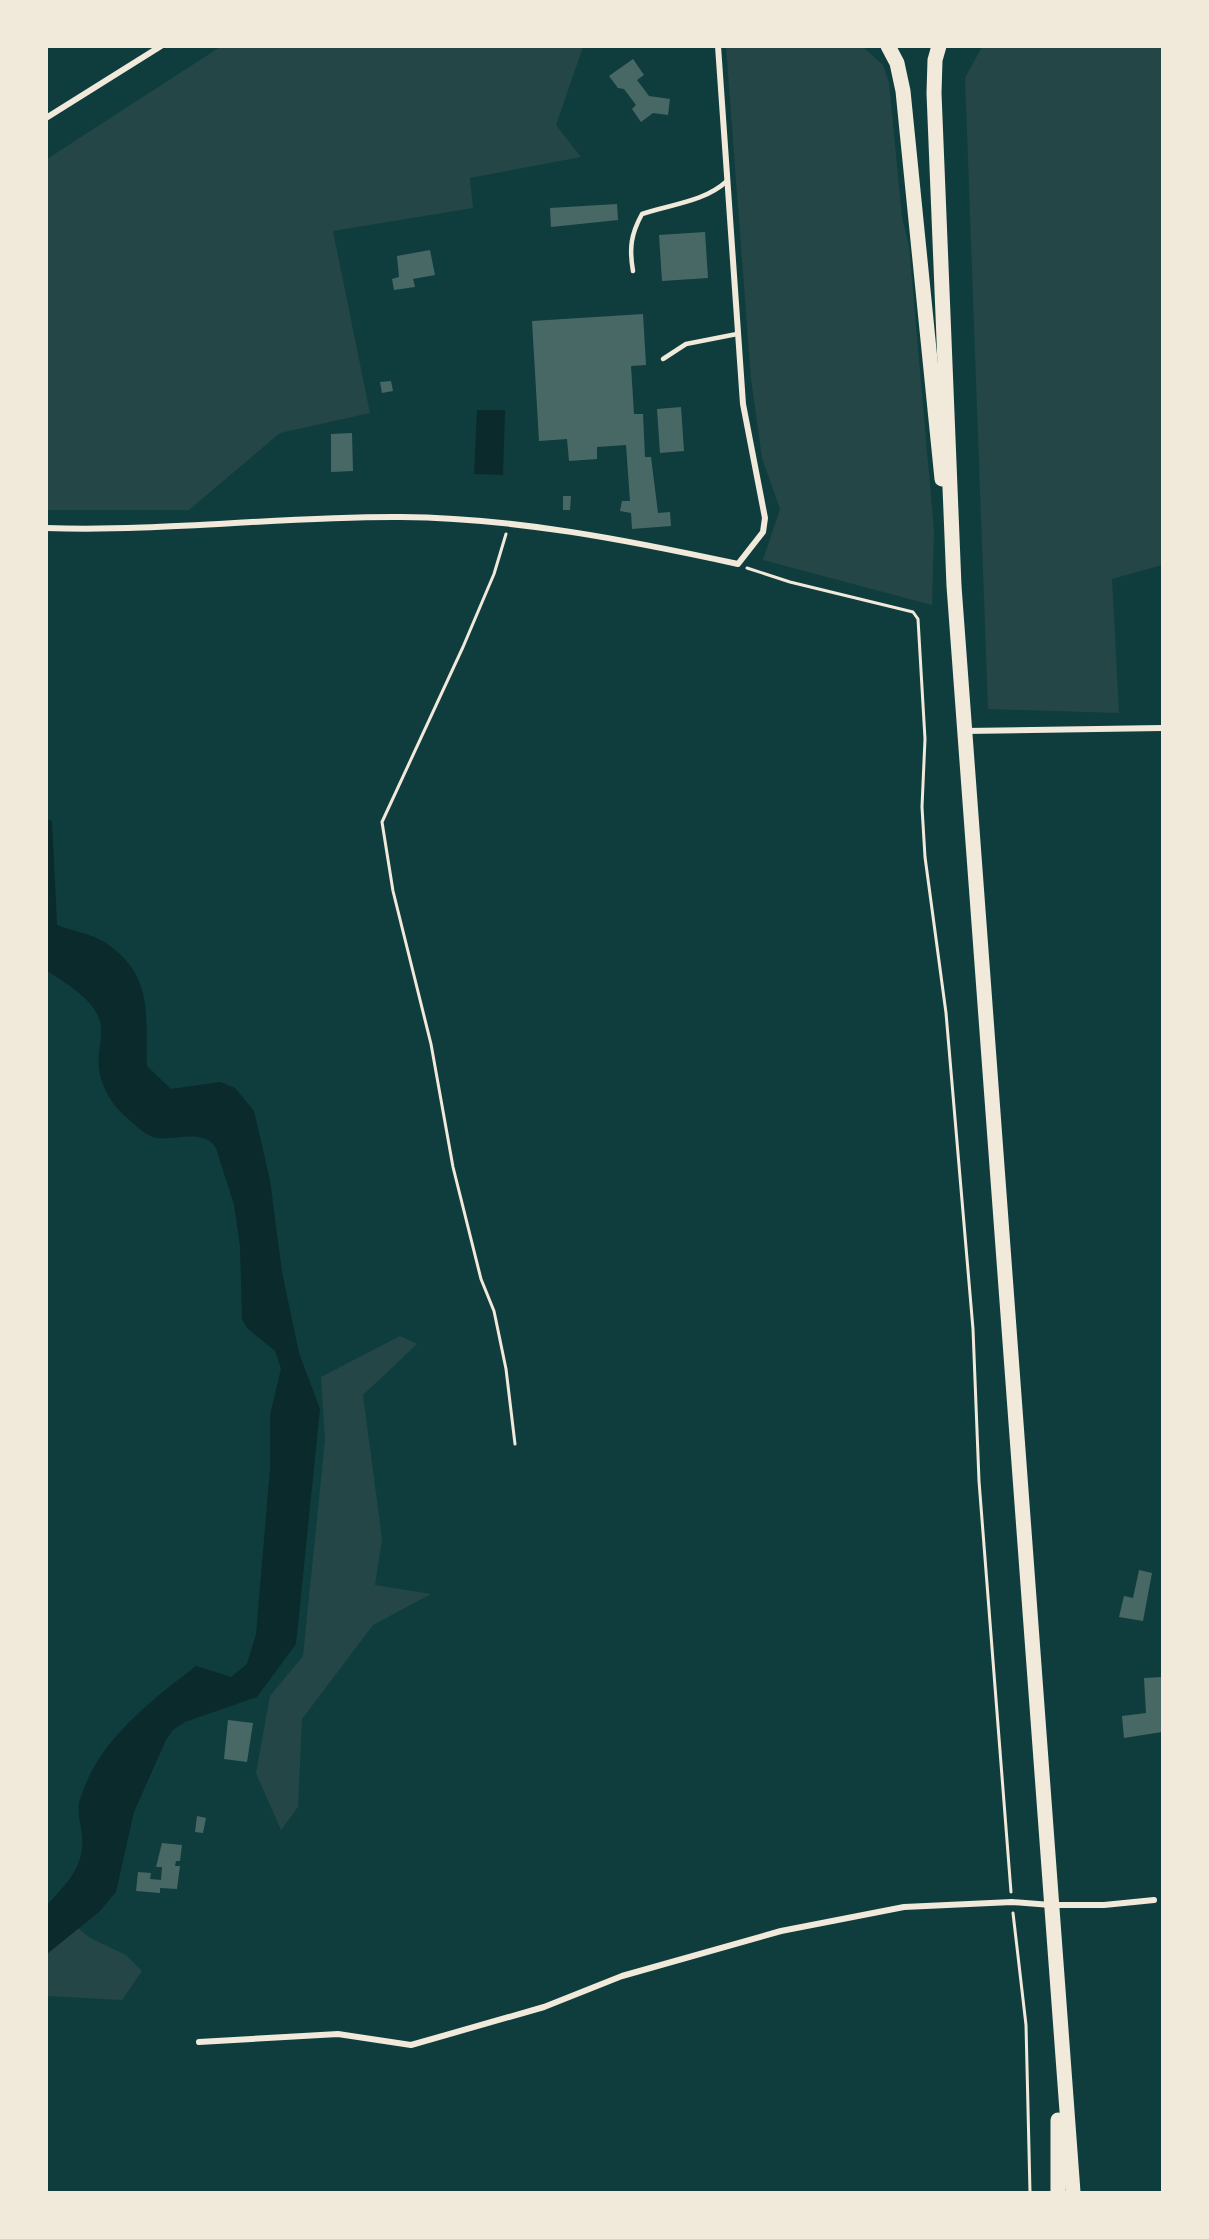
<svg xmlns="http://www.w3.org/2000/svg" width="1209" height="2239" viewBox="0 0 1209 2239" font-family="Poppins,sans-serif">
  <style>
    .green { fill: #244646 }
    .water { fill: #0a2a2b }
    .building { fill: #486865 }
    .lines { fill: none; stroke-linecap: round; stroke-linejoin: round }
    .path { stroke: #f1e9da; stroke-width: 3 }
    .service { stroke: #f1e9da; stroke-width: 4.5 }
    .minor { stroke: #f1e9da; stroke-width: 6 }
    .primary { stroke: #f1e9da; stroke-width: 15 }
  </style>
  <rect width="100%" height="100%" fill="#0f3d3e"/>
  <g class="green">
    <polygon points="220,47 583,47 556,125 581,157 470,178 473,208 333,231 370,413 280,433 189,510 47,510 47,159"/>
    <polygon points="726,47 863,47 883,65 889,83 902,217 909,246 934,531 932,605 763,560 780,509 762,458 751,379"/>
    <polygon points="982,47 1162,47 1162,565 1112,579 1119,713 988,709 965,78"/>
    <polygon points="400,1336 417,1344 363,1395 382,1539 375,1585 431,1594 373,1625 302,1719 298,1807 281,1830 256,1773 270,1696 303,1656 325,1440 321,1377"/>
    <polygon points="46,1902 90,1938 126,1955 142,1971 122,2000 47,1996"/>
  </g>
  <g class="water">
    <polygon points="477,410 505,410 503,475 474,474"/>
    <path d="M47,819L52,821L57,925C72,931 93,934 106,943C155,977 145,1015 147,1066L171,1089L220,1082L235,1088L254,1111L270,1180L282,1272L299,1353L320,1409L296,1644L257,1697L185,1722L173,1730L166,1740L134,1812L116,1892L99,1912L47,1954V1905C67,1883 85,1867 82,1835C81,1825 77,1813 79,1803C96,1742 148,1703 196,1666L231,1677L247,1664L256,1634L270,1468V1415L281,1369L275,1351L247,1328L242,1319L240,1246L234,1205L216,1148C204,1128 175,1141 156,1138C146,1136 134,1124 126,1117C107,1100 96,1077 99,1052C101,1038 104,1025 96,1012C86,995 63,981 47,971Z"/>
  </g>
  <g class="building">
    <polygon points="633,59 644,75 637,80 649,96 670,99 668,115 653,113 641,122 632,109 636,105 624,89 618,88 609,76"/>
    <polygon points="617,204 618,220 551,227 550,208"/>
    <polygon points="705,232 708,278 662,281 659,235"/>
    <polygon points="430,250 435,275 413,279 415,287 394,290 392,279 399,277 397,256"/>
    <polygon points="643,314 646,365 631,366 634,414 643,414 645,457 651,457 658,513 670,512 671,526 632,529 631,513 620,511 622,501 630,501 626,445 597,447 597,459 569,461 567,439 539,441 532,321"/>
    <polygon points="391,381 393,391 382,393 380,382"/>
    <polygon points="681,407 684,451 660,453 657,409"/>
    <polygon points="352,433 353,471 331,472 331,434"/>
    <polygon points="563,496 571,496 570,510 563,510"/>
    <polygon points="1139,1570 1152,1573 1143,1621 1119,1617 1124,1596 1133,1598"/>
    <polygon points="1162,1677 1162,1732 1124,1738 1122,1716 1146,1713 1144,1678"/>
    <polygon points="228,1720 253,1723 247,1762 224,1759"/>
    <polygon points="197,1816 206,1818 203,1833 195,1832"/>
    <polygon points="162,1843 182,1845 180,1861 176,1861 175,1866 180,1866 177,1889 160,1888 160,1893 136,1891 138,1872 151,1873 150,1879 161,1880 162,1867 156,1867"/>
  </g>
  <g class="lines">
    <g class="path">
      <polyline points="506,534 494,574 463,647 382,822 393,891 431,1044 453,1167 481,1279 494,1311 506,1369 515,1444"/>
      <polyline points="747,568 790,582 913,612 918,619 925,739 922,807 925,857 946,1013 973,1329 979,1481 1011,1892"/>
      <polyline points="1013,1913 1026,2025 1030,2192"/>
    </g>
    <g class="service">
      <path d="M633,271C629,248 631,234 642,214C672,204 704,202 727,181"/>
      <polyline points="663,359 686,344 737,334"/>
    </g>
    <g class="minor">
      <polyline points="46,118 161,46"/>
      <path d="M46,528C165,532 283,516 401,517C515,518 627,540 738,564L763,532L765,518L743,404L718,46"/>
      <polyline points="965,731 1162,728"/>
      <polyline points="199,2042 338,2034 411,2045 544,2007 622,1976 781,1931 904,1907 1012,1902 1051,1905 1104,1905 1154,1900"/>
    </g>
    <g class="primary">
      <polyline points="888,46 897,63 903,91 942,479"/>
      <polyline points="939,46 935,60 934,93 954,586 1073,2192"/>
      <polyline points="1058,2120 1058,2192"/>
    </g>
  </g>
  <rect width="1209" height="2239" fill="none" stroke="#f1e9da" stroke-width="96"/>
</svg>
